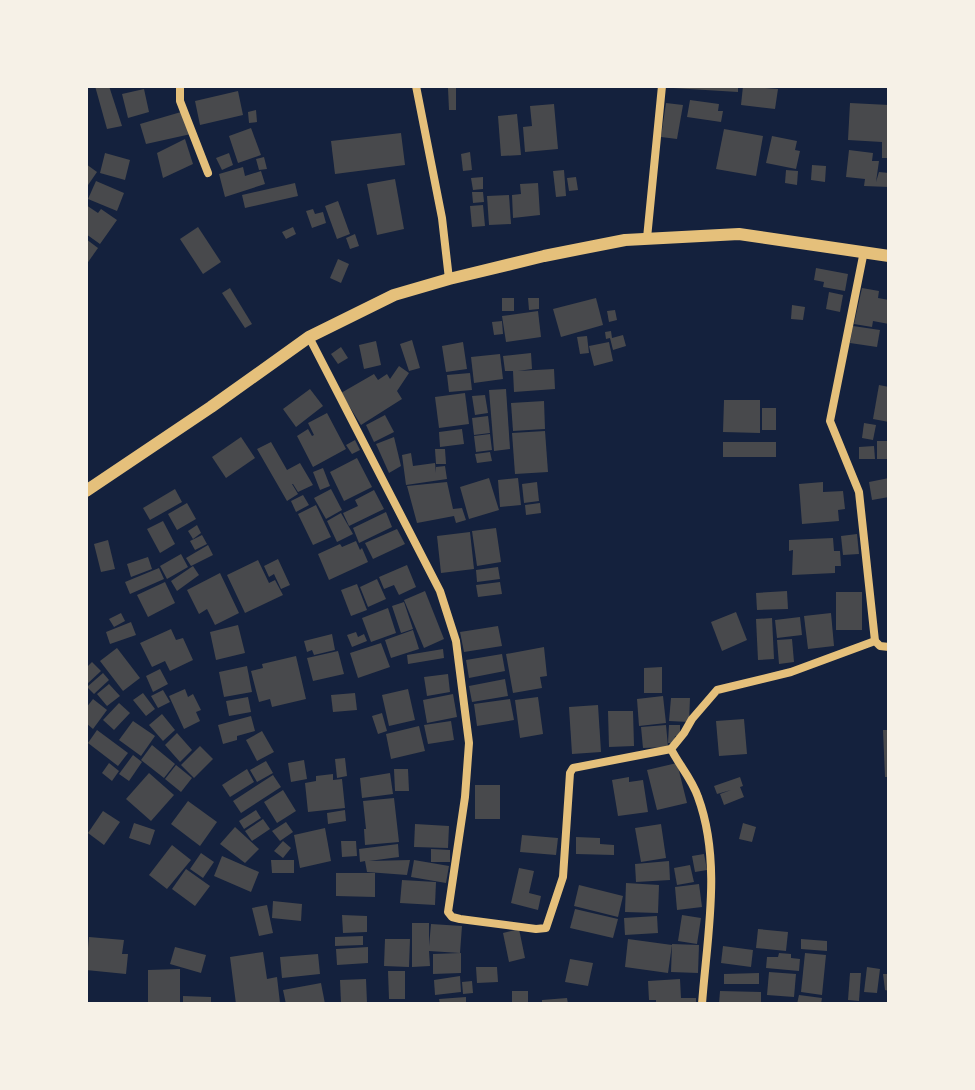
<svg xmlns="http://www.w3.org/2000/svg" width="975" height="1090" viewBox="0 0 975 1090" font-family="'Noto Serif',serif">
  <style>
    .building { fill: #48494c }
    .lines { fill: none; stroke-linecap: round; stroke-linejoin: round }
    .minor { stroke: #e5c07b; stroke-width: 8 }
    .tertiary { stroke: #e5c07b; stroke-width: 12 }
  </style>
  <rect width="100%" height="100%" fill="#14213d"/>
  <g class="building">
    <polygon points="95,86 109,86 122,126 107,129"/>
    <polygon points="673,86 738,86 738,92 673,88"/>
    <polygon points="743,86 778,89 775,109 741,105"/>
    <polygon points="456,87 456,110 449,110 448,88"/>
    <polygon points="144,89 149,112 128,118 122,94"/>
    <polygon points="238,91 243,115 200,125 195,101"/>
    <polygon points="690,100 719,104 718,111 723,111 721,122 687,117"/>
    <polygon points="666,103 683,105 677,139 661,137"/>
    <polygon points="850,103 889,105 889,158 882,158 882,142 848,140"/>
    <polygon points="554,104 558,149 525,152 523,127 532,126 530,106"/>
    <polygon points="256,110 257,122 249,123 248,112"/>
    <polygon points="181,112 191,134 146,144 140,124"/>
    <polygon points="517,114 521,155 501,156 498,116"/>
    <polygon points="251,128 261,155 238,163 229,136"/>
    <polygon points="724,129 763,136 756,176 716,169"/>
    <polygon points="401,133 405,165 335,174 331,141"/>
    <polygon points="772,136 797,141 795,150 800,151 796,169 766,163"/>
    <polygon points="185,139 193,164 163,178 157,153"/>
    <polygon points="849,150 873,153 872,161 879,161 876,182 879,172 889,173 889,187 864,186 865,179 846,177"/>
    <polygon points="470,152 472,170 463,171 461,154"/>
    <polygon points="105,153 130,160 125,180 100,173"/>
    <polygon points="229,153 233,165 222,170 216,158"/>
    <polygon points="264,157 267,169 259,170 256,159"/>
    <polygon points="86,164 97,172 86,188"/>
    <polygon points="812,165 826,166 825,182 811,180"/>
    <polygon points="243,167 245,176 261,171 265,184 225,197 219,174"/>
    <polygon points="564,170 566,196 556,197 553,171"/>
    <polygon points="786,170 798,171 797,185 785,183"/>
    <polygon points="483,177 483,189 473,190 471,178"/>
    <polygon points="576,177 578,190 569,191 567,178"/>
    <polygon points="395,179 404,229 377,235 367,184"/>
    <polygon points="96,181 124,193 117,211 88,199"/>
    <polygon points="295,183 298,196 245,208 242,195"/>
    <polygon points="538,183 540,215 513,218 512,195 521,194 520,184"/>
    <polygon points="472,192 483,192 484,202 473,203"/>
    <polygon points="509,195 511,224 489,225 487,196"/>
    <polygon points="338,201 350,234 337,239 325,206"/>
    <polygon points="86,205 98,213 101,209 117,220 100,244 86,234"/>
    <polygon points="483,205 485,226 472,227 470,206"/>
    <polygon points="313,209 315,214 323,212 326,223 312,228 306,211"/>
    <polygon points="198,227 221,262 203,274 180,239"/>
    <polygon points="293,227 296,234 286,239 282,232"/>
    <polygon points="355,234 359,246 350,249 346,238"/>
    <polygon points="86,239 98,248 86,265"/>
    <polygon points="338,259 349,264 341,283 330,278"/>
    <polygon points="816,268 848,274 845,291 823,287 824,282 814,280"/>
    <polygon points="230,288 252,324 245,328 222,293"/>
    <polygon points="862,288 879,291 878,298 889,300 889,324 873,321 872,327 854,324"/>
    <polygon points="829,292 843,295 840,312 826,309"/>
    <rect x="502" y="298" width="12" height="13"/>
    <polygon points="528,298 539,298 539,309 529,310"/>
    <polygon points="596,298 603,325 561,337 553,309"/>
    <polygon points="792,305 805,307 803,320 791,319"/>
    <polygon points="615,310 617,320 609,322 607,311"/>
    <polygon points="538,311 541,337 506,342 502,316"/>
    <polygon points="502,321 503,334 494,335 492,322"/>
    <polygon points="853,326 880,330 877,347 850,343"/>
    <polygon points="611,331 612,338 623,335 626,346 613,350 610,338 606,339 605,332"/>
    <polygon points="587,336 589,353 580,354 577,337"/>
    <polygon points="412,340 420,368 409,371 400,344"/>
    <polygon points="376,341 381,365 364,369 359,345"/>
    <polygon points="463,342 467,369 446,372 442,346"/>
    <polygon points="609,342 613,361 594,366 589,346"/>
    <polygon points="341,347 348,358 338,364 331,354"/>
    <polygon points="531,353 532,369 518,371 554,369 555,389 514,392 513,371 505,371 503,356"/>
    <polygon points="500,354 503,379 474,383 471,357"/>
    <polygon points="399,366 409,373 397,391 402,399 361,425 341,393 374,374 378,380 387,374 390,379"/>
    <polygon points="470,373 472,390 449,392 447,375"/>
    <polygon points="879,385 889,387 889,422 873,419"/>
    <polygon points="310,389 323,406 296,427 283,409"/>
    <polygon points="506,389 510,449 494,451 489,390"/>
    <polygon points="465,393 469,424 439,428 435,397"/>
    <polygon points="485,395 488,413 475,415 472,396"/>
    <polygon points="724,400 760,400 760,433 723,432"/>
    <polygon points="544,401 545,429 513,431 511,403"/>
    <rect x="762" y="408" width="14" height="22"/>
    <polygon points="327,413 346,449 313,467 297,436 308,429 312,436 314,435 308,423"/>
    <polygon points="385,415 394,432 374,442 366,425"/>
    <polygon points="488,416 490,433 474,435 472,418"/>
    <polygon points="864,423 876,425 873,440 862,438"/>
    <polygon points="462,429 464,444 440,447 439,432"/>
    <polygon points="545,431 548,472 515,474 512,433"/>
    <polygon points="490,434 492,450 476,452 474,436"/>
    <polygon points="241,437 255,458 226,478 212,457"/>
    <polygon points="394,437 401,466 389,473 376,444"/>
    <polygon points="355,440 360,450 352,454 346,445"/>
    <polygon points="877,441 887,441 889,459 877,459"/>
    <polygon points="271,442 287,470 300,463 313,485 298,492 293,484 292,484 298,494 287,501 257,449"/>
    <rect x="723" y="442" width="53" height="15"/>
    <polygon points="874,446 875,459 859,459 859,447"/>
    <polygon points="435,449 445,449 446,464 436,464"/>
    <polygon points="490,452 492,461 477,463 475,454"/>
    <polygon points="411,453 413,466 435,463 436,473 436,467 445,466 447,479 406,485 402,455"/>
    <polygon points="357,458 372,487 344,501 330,472"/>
    <polygon points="323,468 330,486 320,490 313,472"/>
    <polygon points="489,478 499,510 469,519 460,487"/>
    <polygon points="518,478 521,505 500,507 498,480"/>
    <polygon points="889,478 889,497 872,500 869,482"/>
    <polygon points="447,482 453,509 462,508 466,520 456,523 454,516 417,523 407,486"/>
    <polygon points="537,482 539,501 524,503 522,484"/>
    <polygon points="823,482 823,492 843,491 845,509 838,510 839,521 802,524 799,484"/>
    <polygon points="175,489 182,502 150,520 143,508"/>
    <polygon points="331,489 342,510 326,519 314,498"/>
    <polygon points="374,490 384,509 349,526 343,513 358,506 355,500"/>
    <polygon points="303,495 309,505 296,512 291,501"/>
    <polygon points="187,503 196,519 177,530 168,514"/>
    <polygon points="540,503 541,513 526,515 525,505"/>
    <polygon points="316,505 331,537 313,545 298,514"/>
    <polygon points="386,512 392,527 359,543 353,528"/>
    <polygon points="341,513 353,534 337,542 327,521"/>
    <polygon points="163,521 175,544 160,553 147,529"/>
    <polygon points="197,525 201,533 193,539 188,531"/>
    <polygon points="496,528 501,562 477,566 472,531"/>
    <polygon points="397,529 405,544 373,559 365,543"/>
    <polygon points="470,532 474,569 441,573 437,536"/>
    <polygon points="857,534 859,554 843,555 841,536"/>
    <polygon points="202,535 207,544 195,550 190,541"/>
    <polygon points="833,538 834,551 840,551 841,566 835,566 835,573 792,575 793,550 789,551 789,540"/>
    <polygon points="108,540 115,569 101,572 94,544"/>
    <polygon points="356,541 360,550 362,548 368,562 329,580 318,554 340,544 342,547"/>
    <polygon points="208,545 213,555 191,566 186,558"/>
    <polygon points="181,554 188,567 167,579 160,566"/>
    <polygon points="148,557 152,569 131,577 127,564"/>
    <polygon points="278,559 290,585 281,589 274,574 269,577 264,566"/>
    <polygon points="258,560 269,583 275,580 283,595 245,613 227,575"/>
    <polygon points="407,565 416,587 399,595 394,585 384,589 379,577"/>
    <polygon points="193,566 199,575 177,591 171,581"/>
    <polygon points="498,567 500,579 477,582 476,570"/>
    <polygon points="159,568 164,579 130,594 125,582"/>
    <polygon points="220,573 239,613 215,625 207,609 199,614 187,590"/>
    <polygon points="377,579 386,599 368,607 360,587"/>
    <polygon points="165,582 175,603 148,617 137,595"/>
    <polygon points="500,582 502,594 478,597 476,585"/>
    <polygon points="357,584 367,610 351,616 341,590"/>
    <polygon points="425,591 444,639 424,648 404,600"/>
    <polygon points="787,591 788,609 757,610 756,593"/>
    <rect x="836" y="592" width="26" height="38"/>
    <polygon points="404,602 413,629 401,633 392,606"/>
    <polygon points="388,608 396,633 371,642 362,618"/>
    <polygon points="736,612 747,640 722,651 711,622"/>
    <polygon points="121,613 125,621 114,627 109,619"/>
    <polygon points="831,613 834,646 808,649 804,616"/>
    <polygon points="800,617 802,635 777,638 775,620"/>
    <polygon points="772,618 774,659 758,660 756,619"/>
    <polygon points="131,622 136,635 110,644 106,632"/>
    <polygon points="238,625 245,653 216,660 210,632"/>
    <polygon points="498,626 502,646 464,652 460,632"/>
    <polygon points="171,629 176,640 183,638 193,660 170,671 165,661 152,667 140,643"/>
    <polygon points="413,630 419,649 391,658 385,640"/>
    <polygon points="356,632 358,637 364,634 367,641 352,647 347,635"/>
    <polygon points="332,634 335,650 314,655 312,650 307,652 304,641"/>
    <polygon points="792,639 794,662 779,664 777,640"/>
    <polygon points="381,643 390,667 358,678 350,653"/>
    <polygon points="544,647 547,676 540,677 542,688 513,693 506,654"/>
    <polygon points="117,648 140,678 123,691 100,661"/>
    <polygon points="443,649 444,658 408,664 407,655"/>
    <polygon points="338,651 344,674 313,681 307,658"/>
    <polygon points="502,654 505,671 469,678 466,660"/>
    <polygon points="296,656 306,699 272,707 270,699 259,702 251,671 263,668 262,664"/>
    <polygon points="92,662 101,671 86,685 86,668"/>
    <polygon points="247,666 252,692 224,697 219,672"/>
    <polygon points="662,667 662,693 644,693 644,668"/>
    <polygon points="160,669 168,684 153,692 146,676"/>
    <polygon points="103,673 109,680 94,694 87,687"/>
    <polygon points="448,674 450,692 427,696 424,677"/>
    <polygon points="505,679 508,696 472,702 469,686"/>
    <polygon points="109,684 120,696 107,706 97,694"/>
    <polygon points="185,689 188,697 193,694 201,710 196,712 200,721 184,729 169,696"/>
    <polygon points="408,689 415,720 389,726 382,695"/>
    <polygon points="163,690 170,702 158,708 151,696"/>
    <polygon points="143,693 155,709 146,716 133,700"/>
    <polygon points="355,693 357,710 333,712 331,695"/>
    <polygon points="453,694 457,717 427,723 423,700"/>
    <polygon points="663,696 666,723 639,726 637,699"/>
    <polygon points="248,697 251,712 229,716 226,701"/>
    <polygon points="538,697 543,734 520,738 515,700"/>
    <polygon points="671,698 690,698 689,722 669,721"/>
    <polygon points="93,699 107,710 93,729 86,723 86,708"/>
    <polygon points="510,699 514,720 477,726 474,704"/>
    <polygon points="119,703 130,713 114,730 103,720"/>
    <polygon points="598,705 601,752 572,754 569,707"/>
    <polygon points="608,711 633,711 634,746 609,747"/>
    <polygon points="382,713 387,731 378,734 372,716"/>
    <polygon points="162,714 175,730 163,741 149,725"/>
    <polygon points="251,716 255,731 237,736 237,740 223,744 218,725"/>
    <polygon points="744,719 747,754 719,756 716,721"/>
    <polygon points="133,721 155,736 141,756 119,740"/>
    <polygon points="451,721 454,740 428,744 424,725"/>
    <polygon points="666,725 668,747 643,748 641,727"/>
    <polygon points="669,725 680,725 680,737 675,736 674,743 668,743"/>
    <polygon points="419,726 425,751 391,759 386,734"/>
    <polygon points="97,730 128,753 118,766 88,743"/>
    <polygon points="883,730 889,730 889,777 885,777"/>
    <polygon points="262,731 274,752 257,761 246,740"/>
    <polygon points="177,733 192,750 180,762 165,745"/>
    <polygon points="152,745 175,764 164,778 141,760"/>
    <polygon points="200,746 213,759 194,778 181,765"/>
    <polygon points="133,755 142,762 129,781 119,774"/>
    <polygon points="345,758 347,776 337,778 335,759"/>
    <polygon points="304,760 307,779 291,782 288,763"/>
    <polygon points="266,761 273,773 257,782 250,770"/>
    <polygon points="109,763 119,771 112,781 102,773"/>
    <polygon points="677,763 687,803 657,810 647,770"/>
    <polygon points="176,765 192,778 181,792 165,779"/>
    <polygon points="247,769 254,782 230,797 222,785"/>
    <polygon points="394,769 408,769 409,791 395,791"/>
    <polygon points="149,773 174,795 151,821 126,799"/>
    <polygon points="390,773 393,794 362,798 360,778"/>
    <polygon points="333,774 333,780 342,779 345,808 308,812 305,783 316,781 316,776"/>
    <polygon points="273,775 281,787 241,813 233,801"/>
    <polygon points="629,777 629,782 643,780 648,812 618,816 612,780"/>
    <polygon points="740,777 743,786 740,787 744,797 724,805 720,794 731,790 717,794 714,786"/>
    <rect x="475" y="785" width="25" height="34"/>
    <polygon points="283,790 296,811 277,823 264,802"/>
    <polygon points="394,798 399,842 365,845 364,829 366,829 363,801"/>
    <polygon points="188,801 217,822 200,846 171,824"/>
    <polygon points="256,810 261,818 244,829 239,821"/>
    <polygon points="345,810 346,821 328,824 327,813"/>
    <polygon points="103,811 120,822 104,845 88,833"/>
    <polygon points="263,819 270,829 252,841 245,831"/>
    <polygon points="286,822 293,832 280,841 272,831"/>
    <polygon points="134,823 155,830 150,845 129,838"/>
    <polygon points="743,823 756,827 752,842 739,839"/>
    <polygon points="415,824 449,826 448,848 414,847"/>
    <polygon points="661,824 666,858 641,862 635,828"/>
    <polygon points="235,827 259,849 245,863 220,844"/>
    <polygon points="325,828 331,861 300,868 294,835"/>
    <polygon points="522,835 558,838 556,855 520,852"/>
    <polygon points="576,837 600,838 600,844 614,845 614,855 576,854"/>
    <polygon points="283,841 291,848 283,858 274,851"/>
    <polygon points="341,841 356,841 357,856 342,857"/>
    <polygon points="398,844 399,857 369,861 410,860 407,875 367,872 365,861 360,862 359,849"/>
    <polygon points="172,845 191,860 167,889 149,875"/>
    <polygon points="431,849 450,850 450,862 431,862"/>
    <polygon points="201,853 214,862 203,878 190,869"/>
    <polygon points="704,854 707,870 695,872 692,856"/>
    <polygon points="222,856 259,872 251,892 214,876"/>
    <polygon points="271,860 294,860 294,873 272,873"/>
    <polygon points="414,860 449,866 446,883 411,877"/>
    <polygon points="669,861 670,880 636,882 635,864"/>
    <polygon points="690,865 694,882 677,885 674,868"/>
    <polygon points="519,868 534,871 529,893 541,896 538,910 511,903"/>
    <polygon points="186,869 210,886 195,906 172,889"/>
    <polygon points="336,873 375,873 375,897 336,896"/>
    <polygon points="402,880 436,882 435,905 400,903"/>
    <polygon points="626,883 659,885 658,913 625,912"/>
    <polygon points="699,884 702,907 677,910 675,887"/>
    <polygon points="579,885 623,896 618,917 574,906"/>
    <polygon points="273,901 302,904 301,921 272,918"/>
    <polygon points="267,905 273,933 259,936 252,908"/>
    <polygon points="575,909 618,919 613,938 570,928"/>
    <polygon points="342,915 367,916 367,932 343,933"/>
    <polygon points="682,915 701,918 697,944 678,941"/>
    <polygon points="657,916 658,933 625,935 624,918"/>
    <polygon points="412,923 429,923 429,946 431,924 462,926 460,953 429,951 430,966 412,967"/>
    <polygon points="519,929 525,958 509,962 503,933"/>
    <polygon points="758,929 788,932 786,951 756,948"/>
    <polygon points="363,936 363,945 335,946 335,937"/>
    <polygon points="89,937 124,940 122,954 128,954 126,974 86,970"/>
    <polygon points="385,939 410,939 409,967 384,966"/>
    <polygon points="628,939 672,945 668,973 625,967"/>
    <polygon points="801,939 827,941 827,951 801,949"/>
    <polygon points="672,944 699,945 698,973 671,972"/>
    <polygon points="723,946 753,950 751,967 721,963"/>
    <polygon points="175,947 206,955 201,973 170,964"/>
    <polygon points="368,947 368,963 337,965 336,949"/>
    <polygon points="263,952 267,979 277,977 280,1003 236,1004 230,957"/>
    <polygon points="461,953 461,973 433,974 433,954"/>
    <polygon points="779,953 791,954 791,958 800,959 799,971 766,968 767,957 778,957"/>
    <polygon points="805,953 826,955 822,995 801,992"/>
    <polygon points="318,954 320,974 282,978 280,957"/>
    <polygon points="570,959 593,963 588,986 565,982"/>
    <polygon points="476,967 497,967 498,982 477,983"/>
    <polygon points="867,967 880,969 877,993 864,992"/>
    <polygon points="180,969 180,1004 148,1004 148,970"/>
    <polygon points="388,971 405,971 405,999 389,999"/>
    <polygon points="769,972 796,974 794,997 767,995"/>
    <polygon points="759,973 759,984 724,984 724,974"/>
    <polygon points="850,973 861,973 859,1001 848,1000"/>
    <polygon points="883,974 889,974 889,991 885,990"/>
    <polygon points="460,976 461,992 435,995 434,980"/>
    <polygon points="366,979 367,1003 341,1003 340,980"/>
    <polygon points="680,979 681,998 696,998 696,1004 656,1004 656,1000 649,1000 648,981"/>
    <polygon points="472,981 473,993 463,994 462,982"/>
    <polygon points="321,983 325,1004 286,1004 283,990"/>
    <rect x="512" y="991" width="16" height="13"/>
    <polygon points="720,991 761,992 761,1004 719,1004"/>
    <polygon points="799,995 822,998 821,1004 797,1004"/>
    <polygon points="183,996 211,997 211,1004 183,1004"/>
    <polygon points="466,997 466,1004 440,1004 439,999"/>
    <polygon points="567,998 568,1004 542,1004 542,1000"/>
  </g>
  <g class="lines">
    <g class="minor">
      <polyline points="180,86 180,101 208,173"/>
      <polyline points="416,86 442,218 449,279"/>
      <polyline points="647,238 662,86"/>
      <polyline points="864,251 830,421 859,492 875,641"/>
      <polyline points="309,337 440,591 456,641 469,743 465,797 448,912 452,917 460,919 536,929 546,928 563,877 570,773 573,768 671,749"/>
      <path d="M702,1004C707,936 722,862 698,797C692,779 679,765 671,749L684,733L692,719L717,690L791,672L875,641L880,646L889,647"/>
    </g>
    <polyline class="tertiary" points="86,491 211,407 309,337 394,295 449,279 544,256 625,240 739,234 889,256"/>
  </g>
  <rect width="975" height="1090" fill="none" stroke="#f6f1e7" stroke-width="176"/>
</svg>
